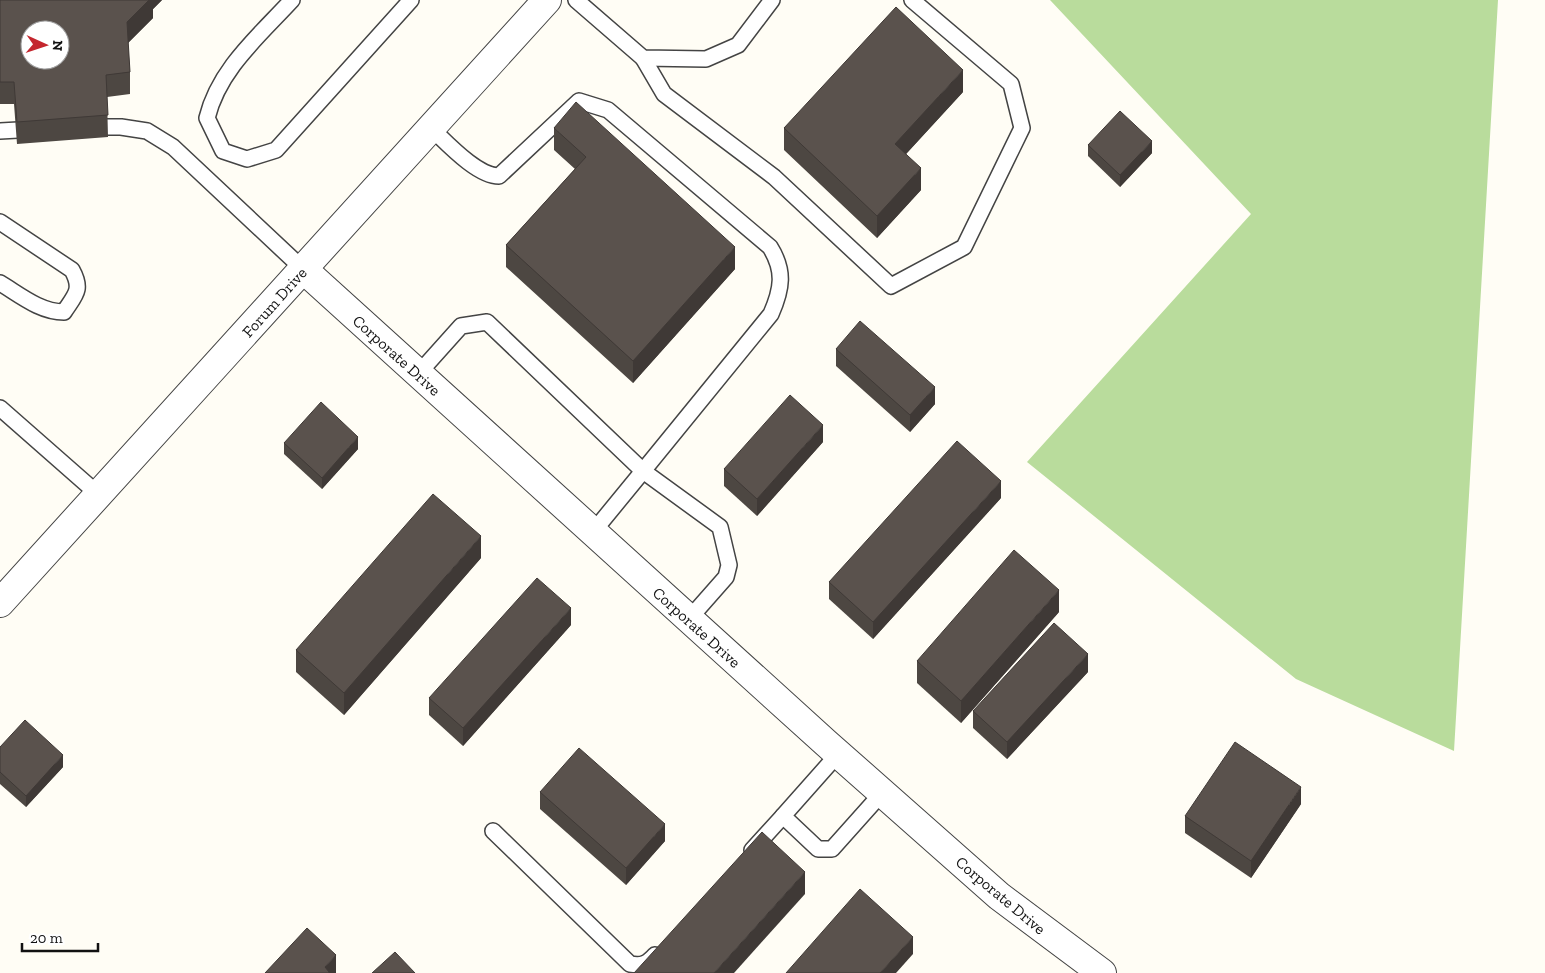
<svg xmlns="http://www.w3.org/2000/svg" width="1545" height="973" viewBox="0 0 1545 973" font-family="'Zilla Slab',serif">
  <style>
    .forest { fill: #b9dc9c }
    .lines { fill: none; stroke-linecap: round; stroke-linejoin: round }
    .service-casing { stroke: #444; stroke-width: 18 }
    .minor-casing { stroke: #444; stroke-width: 30 }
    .service { stroke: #fff; stroke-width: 15 }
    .minor { stroke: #fff; stroke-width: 28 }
    .wall { fill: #4d4742 }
    .shaded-wall { fill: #3f3936 }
    .building { fill: #5a524d; stroke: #3f3936; fill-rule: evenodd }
    .labels { text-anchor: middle; stroke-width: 5; stroke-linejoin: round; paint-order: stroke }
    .street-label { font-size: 16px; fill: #111; stroke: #fff }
  </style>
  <rect width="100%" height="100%" fill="#fffdf5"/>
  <polygon class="forest" points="1050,0 1498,0 1454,751 1296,679 1027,462 1251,214"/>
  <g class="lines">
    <defs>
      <g id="service">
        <path d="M292,0C259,36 219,69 207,118L223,151L247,159L276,150L411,0"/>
        <polyline points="576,0 643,58 706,59 738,45 772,0"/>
        <polyline points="643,58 664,94 774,177 891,286 964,247 1022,128 1011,84 912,0"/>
        <polyline points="89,127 121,127 147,131 173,147 303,269"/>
        <path d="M431,128C447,143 477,176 499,176L579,101L608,110L770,247C785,271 782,289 771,314L643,471L720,527L729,565L726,577L689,619"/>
        <polyline points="0,131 36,129"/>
        <path d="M0,222L72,270C83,290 75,295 64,312C40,312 20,295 0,283"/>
        <polyline points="418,374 461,326 487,322 643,471 593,532"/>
        <polyline points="0,408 99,495"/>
        <polyline points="838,754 783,816 818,849 832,849 882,793"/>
        <path d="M493,831L630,964C642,966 647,964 655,955"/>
        <polyline points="752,850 783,816"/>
      </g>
      <g id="minor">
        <polyline points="303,269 826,743 999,896 1102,973"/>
        <polyline points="0,603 547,0"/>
      </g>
    </defs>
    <use href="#service" class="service-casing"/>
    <use href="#minor" class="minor-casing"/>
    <use href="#service" class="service"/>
    <use href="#minor" class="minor"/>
  </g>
  <g class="wall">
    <polygon points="0,0 162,0 153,9 153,18 128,43 130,72 130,94 107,97 108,137 17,144 14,104 0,104"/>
    <polygon points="963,92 906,154 921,190 877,238 784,150 784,128"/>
    <polygon points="554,128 735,269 633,383 506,267 506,245 575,169 554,150"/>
    <polygon points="1088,145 1152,153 1120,187 1088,156"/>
    <polygon points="836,349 935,404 910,432 836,366"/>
    <polygon points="823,442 757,516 724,486 724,469"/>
    <polygon points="284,443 358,449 322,489 284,454"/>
    <polygon points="1001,498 873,639 829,599 829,582"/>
    <polygon points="481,558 344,715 296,672 296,650"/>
    <polygon points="1059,612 961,723 917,683 917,661"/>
    <polygon points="571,625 463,746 429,715 429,698"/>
    <polygon points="1088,672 1007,759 973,728 973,711"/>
    <polygon points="0,747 63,767 26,807 0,784"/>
    <polygon points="540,792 665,841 626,885 540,809"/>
    <polygon points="1301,804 1251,878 1185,833 1185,816"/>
  </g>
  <g class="shaded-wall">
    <polygon points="149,0 162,0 153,9 153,18 127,44 127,22"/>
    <polygon points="963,70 963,92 895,166 895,144"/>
    <polygon points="1152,141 1152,153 1120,187 1120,175"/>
    <polygon points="921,168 921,190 877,238 877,216"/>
    <polygon points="735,247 735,269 633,383 633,361"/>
    <polygon points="935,387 935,404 910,432 910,415"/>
    <polygon points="823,425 823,442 757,516 757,499"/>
    <polygon points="358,437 358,449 322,489 322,478"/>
    <polygon points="1001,481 1001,498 873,639 873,622"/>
    <polygon points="481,536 481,558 344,715 344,693"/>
    <polygon points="1059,590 1059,612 961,723 961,701"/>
    <polygon points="571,608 571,625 463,746 463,728"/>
    <polygon points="1088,654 1088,672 1007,759 1007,742"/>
    <polygon points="63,755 63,767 26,807 26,796"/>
    <polygon points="1301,787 1301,804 1251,878 1251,861"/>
    <polygon points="665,824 665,841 626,885 626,868"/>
    <polygon points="805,872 805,894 734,973 714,973"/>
    <polygon points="913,937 913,954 896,973 880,973"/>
    <polygon points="336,955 336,973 325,973 325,967"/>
  </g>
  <g class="building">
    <path d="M0,0H149L127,22L130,72L106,75L108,115L17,122L14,82H0ZM30,30H60V60H30Z"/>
    <polygon points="896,7 963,70 895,144 921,168 877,216 784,128"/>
    <polygon points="576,102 735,247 633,361 506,245 586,157 554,128"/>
    <polygon points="1120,111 1152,141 1120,175 1088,145"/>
    <polygon points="860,321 935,387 910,415 836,349"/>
    <polygon points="790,395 823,425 757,499 724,469"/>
    <polygon points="321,402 358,437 322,478 284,443"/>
    <polygon points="957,441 1001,481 873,622 829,582"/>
    <polygon points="433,494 481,536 344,693 296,650"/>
    <polygon points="1014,550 1059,590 961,701 917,661"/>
    <polygon points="537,578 571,608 463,728 429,698"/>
    <polygon points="1054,623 1088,654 1007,742 973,711"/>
    <polygon points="25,720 63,755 26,796 0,772 0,747"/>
    <polygon points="1235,742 1301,787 1251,861 1185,816"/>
    <polygon points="579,748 665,824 626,868 540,792"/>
    <polygon points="762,832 805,872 714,973 634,973"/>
    <polygon points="860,889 913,937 880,973 786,973"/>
    <polygon points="307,928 336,955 325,967 329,972 329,973 265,973"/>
    <polygon points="395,952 415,973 372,973"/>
  </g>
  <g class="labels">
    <g class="street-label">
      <text transform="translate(274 302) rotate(-48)" y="6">Forum Drive</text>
      <text transform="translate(397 355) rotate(42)" y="6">Corporate Drive</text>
      <text transform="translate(697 627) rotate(42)" y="6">Corporate Drive</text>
      <text transform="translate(1001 895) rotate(40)" y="6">Corporate Drive</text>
    </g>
  </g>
  <g transform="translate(45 45) rotate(93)"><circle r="24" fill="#ffffff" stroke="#a0a0a0"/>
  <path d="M0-4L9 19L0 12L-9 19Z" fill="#c4262e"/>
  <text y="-8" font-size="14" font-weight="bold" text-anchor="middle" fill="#111111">N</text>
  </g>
  <path d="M22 943v8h76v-8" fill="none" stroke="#111111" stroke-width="2.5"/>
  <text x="30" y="943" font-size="15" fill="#111111" stroke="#ffffff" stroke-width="4" paint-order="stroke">20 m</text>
</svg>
